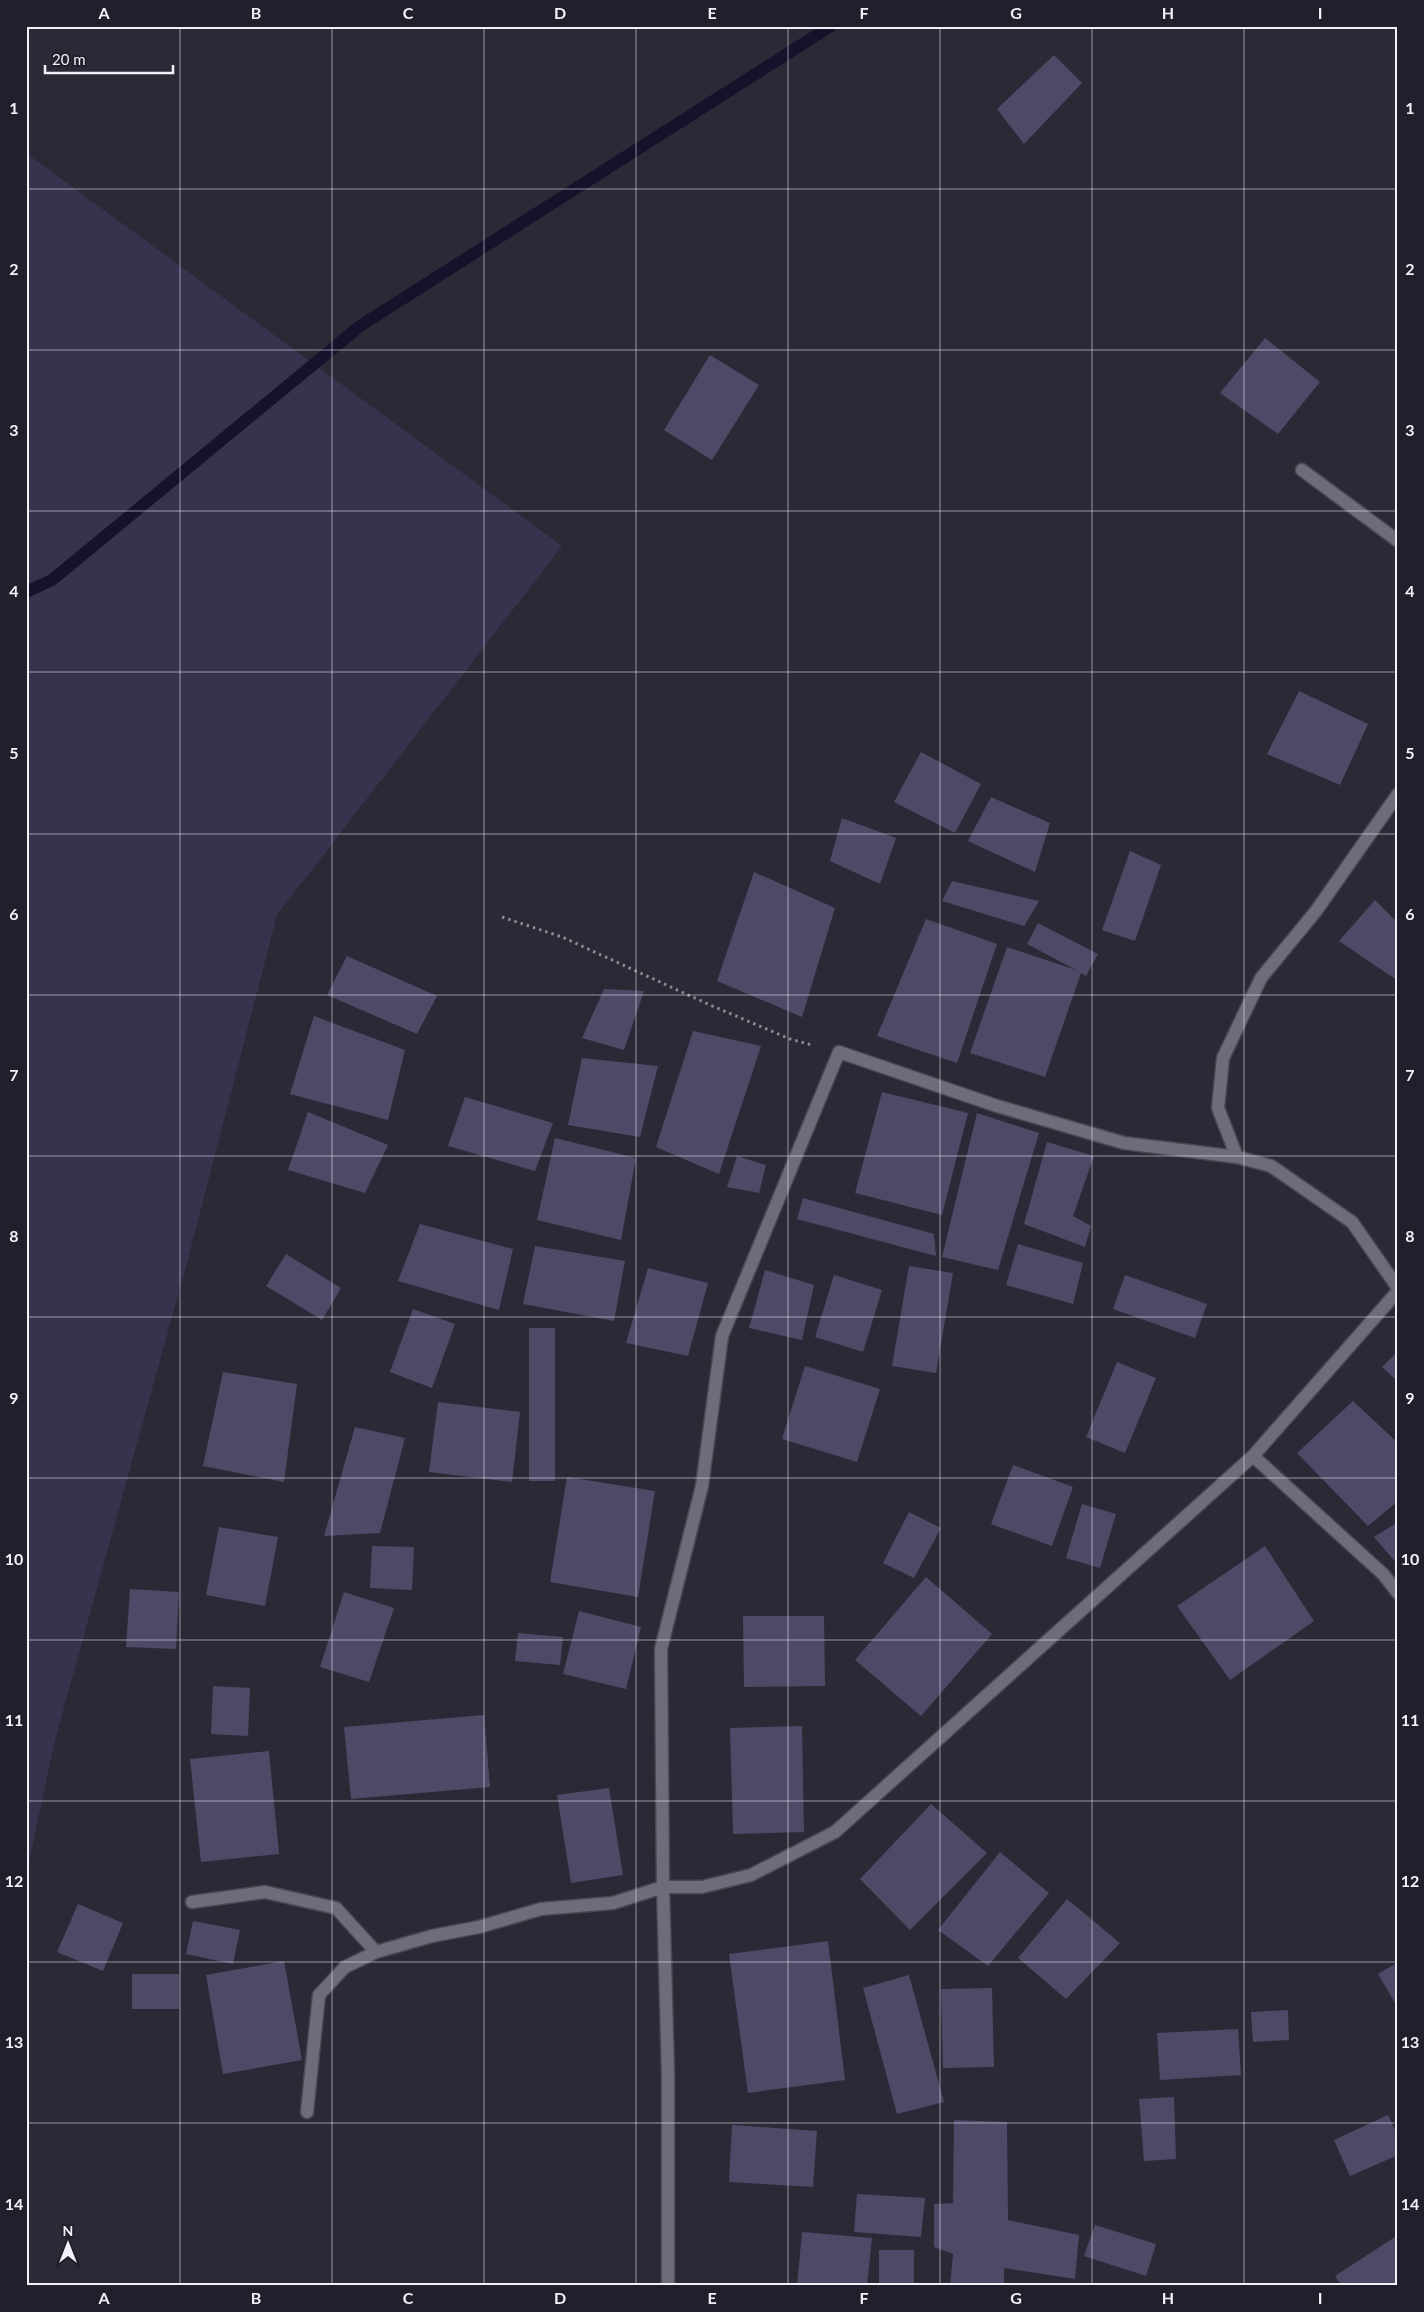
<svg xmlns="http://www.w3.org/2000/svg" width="1424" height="2312" viewBox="0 0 1424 2312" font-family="Lato,sans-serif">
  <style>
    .green { fill: #37334f }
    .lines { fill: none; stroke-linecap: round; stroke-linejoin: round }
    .stream { stroke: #17122c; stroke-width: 12 }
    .building { fill: #4d4a68 }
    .street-casing { stroke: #494752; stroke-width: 15 }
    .path { stroke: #8a8994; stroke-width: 3; stroke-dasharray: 2.5 4; stroke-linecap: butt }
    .street { stroke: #6d6c7b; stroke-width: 12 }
    .grid { fill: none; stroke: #f2f1fa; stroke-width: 1; stroke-opacity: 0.55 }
    .neatline { fill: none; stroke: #f2f1fa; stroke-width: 2 }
    .grid-label { font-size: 16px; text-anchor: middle; font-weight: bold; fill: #f2f1fa }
  </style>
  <rect width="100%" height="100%" fill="#2a2936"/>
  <polygon class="green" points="26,153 562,546 277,915 188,1259 55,1740 26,1876"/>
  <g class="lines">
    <polyline class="stream" points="26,592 52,580 360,326 831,26"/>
  </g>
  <g class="building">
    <polygon points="1054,55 1082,83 1024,144 997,109"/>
    <polygon points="1265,338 1320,382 1278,434 1220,393"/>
    <polygon points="710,355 759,385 712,460 664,430"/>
    <polygon points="1299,691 1368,724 1340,785 1267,754"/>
    <polygon points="921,752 981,784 955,833 894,802"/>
    <polygon points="991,797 1050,823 1035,872 968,841"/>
    <polygon points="842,818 896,838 880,884 830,861"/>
    <polygon points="1130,851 1161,865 1135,941 1102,930"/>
    <polygon points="754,872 835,908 802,1017 717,981"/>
    <polygon points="952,881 1039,901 1024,926 942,901"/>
    <polygon points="1375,900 1398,923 1398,981 1339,941"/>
    <polygon points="926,919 997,944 957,1063 877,1036"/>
    <polygon points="1038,923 1098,954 1086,976 1081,973 1045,1077 970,1053 1007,947 1076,970 1027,944"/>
    <polygon points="347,956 437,996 417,1034 327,995"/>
    <polygon points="604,989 644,991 624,1050 582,1038"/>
    <polygon points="314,1016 405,1050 388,1120 290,1094"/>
    <polygon points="693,1031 761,1046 719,1174 656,1147"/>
    <polygon points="582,1058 658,1066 640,1137 568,1125"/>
    <polygon points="882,1092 968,1113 942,1215 855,1193"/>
    <polygon points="465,1097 553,1123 535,1171 448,1146"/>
    <polygon points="308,1112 388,1145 365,1193 288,1170"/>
    <polygon points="977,1113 1039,1133 998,1270 942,1257"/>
    <polygon points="555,1138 636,1158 621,1240 537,1220"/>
    <polygon points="1047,1142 1094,1156 1073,1216 1091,1226 1085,1247 1024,1224"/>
    <polygon points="737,1156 766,1165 759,1193 727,1187"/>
    <polygon points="803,1198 934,1234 936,1256 797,1219"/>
    <polygon points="420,1224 513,1249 499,1310 398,1281"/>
    <polygon points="1018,1244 1083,1263 1073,1304 1006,1285"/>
    <polygon points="535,1246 625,1261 614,1321 523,1304"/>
    <polygon points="286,1254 341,1288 322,1320 266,1286"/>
    <polygon points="909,1266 953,1273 936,1373 892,1366"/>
    <polygon points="648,1268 708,1283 688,1356 626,1343"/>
    <polygon points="765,1270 814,1285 802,1340 749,1328"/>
    <polygon points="834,1275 882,1290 863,1352 815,1337"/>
    <polygon points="1125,1275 1207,1304 1195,1338 1113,1309"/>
    <polygon points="413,1309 455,1324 432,1388 390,1372"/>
    <rect x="529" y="1328" width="26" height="153"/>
    <polygon points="1398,1351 1398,1382 1382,1367"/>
    <polygon points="1117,1362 1156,1378 1125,1453 1086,1437"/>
    <polygon points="805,1366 880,1389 857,1462 782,1439"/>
    <polygon points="223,1372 297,1384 284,1482 203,1466"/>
    <polygon points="1353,1401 1398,1443 1398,1501 1368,1526 1297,1453"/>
    <polygon points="438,1402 520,1412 512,1482 429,1472"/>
    <polygon points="355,1427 405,1438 380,1533 324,1536"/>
    <polygon points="1013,1465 1073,1487 1052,1546 991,1524"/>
    <polygon points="567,1477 655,1491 638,1597 550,1582"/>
    <polygon points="1082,1504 1116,1514 1100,1568 1066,1558"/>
    <polygon points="909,1512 941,1528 914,1578 883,1563"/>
    <polygon points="1398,1522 1398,1565 1374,1537"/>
    <polygon points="219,1527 278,1537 265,1606 206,1595"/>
    <polygon points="372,1546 414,1547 412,1590 370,1588"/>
    <polygon points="1265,1546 1314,1621 1230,1680 1177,1606"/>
    <polygon points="926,1577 992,1634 921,1716 855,1660"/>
    <polygon points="130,1589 179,1592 176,1649 126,1647"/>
    <polygon points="344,1592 394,1608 369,1682 320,1667"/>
    <polygon points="579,1611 641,1627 626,1689 563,1674"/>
    <polygon points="743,1616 824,1616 825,1686 744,1687"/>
    <polygon points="518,1633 563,1637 560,1665 515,1661"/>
    <polygon points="213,1686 250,1688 248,1736 211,1734"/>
    <polygon points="484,1715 490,1787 351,1799 344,1727"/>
    <polygon points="802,1726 804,1832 733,1834 730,1728"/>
    <polygon points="269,1751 279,1854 201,1862 190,1759"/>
    <polygon points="609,1788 623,1875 571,1883 557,1795"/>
    <polygon points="931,1804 987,1853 910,1930 860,1879"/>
    <polygon points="1000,1852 1049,1893 988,1966 938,1930"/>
    <polygon points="1067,1899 1120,1943 1066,1999 1018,1958"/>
    <polygon points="78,1904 123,1923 103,1971 57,1952"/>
    <polygon points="193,1921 240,1930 233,1964 186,1954"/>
    <polygon points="828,1941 845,2080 748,2093 729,1954"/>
    <polygon points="284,1961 302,2060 223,2074 206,1975"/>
    <polygon points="1398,1962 1398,2008 1378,1974"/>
    <rect x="132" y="1974" width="47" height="35"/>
    <polygon points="909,1975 944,2102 897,2114 863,1988"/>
    <polygon points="992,1988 994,2067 943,2068 941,1989"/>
    <polygon points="1288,2010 1289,2040 1253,2042 1251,2012"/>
    <polygon points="1238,2029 1241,2075 1160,2080 1157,2033"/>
    <polygon points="1174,2097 1176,2159 1144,2161 1139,2099"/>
    <polygon points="1388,2115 1398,2136 1398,2155 1350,2176 1334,2140"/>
    <polygon points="954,2120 1007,2122 1008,2220 1079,2235 1075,2279 1004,2268 1004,2286 950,2286 953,2254 934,2247 934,2204 953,2203"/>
    <polygon points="732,2125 817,2131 813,2187 729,2182"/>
    <polygon points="857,2194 925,2198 921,2237 854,2232"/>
    <polygon points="1095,2225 1156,2244 1146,2276 1084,2256"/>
    <polygon points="802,2232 872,2238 867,2286 797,2286"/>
    <polygon points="1398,2235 1398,2286 1342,2286 1335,2276"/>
    <rect x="879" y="2250" width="35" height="36"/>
  </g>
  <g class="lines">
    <defs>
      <g id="street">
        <polyline points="1302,470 1398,541"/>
        <polyline points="1237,1157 1218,1108 1223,1058 1261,978 1316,911 1398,794"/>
        <polyline points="1253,1456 1383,1574 1398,1593"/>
        <polyline points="192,1902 265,1892 336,1908 376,1952"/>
        <polyline points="307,2112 319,1995 345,1967 376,1952 432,1936 479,1927 541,1909 613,1903 663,1887 702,1887 751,1875 835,1832 1253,1456 1398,1291"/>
        <polyline points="668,2286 668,2075 663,1887 661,1649 702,1486 722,1336 839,1052 997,1106 1124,1143 1237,1157 1271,1166 1352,1222 1398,1288"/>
      </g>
    </defs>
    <use href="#street" class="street-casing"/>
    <polyline class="path" points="502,917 562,937 710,1005 790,1039 812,1045"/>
    <use href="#street" class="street"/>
  </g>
  <path class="grid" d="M180,26V2286M332,26V2286M484,26V2286M636,26V2286M788,26V2286M940,26V2286M1092,26V2286M1244,26V2286M26,189H1398M26,350H1398M26,511H1398M26,672H1398M26,834H1398M26,995H1398M26,1156H1398M26,1317H1398M26,1478H1398M26,1640H1398M26,1801H1398M26,1962H1398M26,2123H1398"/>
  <rect width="1424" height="2312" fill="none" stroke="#211f2c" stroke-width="55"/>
  <g transform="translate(68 2244)" stroke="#211f2c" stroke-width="4" paint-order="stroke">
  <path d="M0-4L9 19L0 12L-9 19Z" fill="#f2f1fa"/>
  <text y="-8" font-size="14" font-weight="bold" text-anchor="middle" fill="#f2f1fa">N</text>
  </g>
  <path d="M45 65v8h128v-8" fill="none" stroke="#f2f1fa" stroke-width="2.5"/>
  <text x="52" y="65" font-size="15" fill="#f2f1fa" stroke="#211f2c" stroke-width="4" paint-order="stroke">20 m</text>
  <rect x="28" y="28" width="1368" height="2256" class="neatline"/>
  <g class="grid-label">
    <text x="104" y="19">A</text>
    <text x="256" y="19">B</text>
    <text x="408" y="19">C</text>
    <text x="560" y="19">D</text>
    <text x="712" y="19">E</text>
    <text x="864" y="19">F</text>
    <text x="1016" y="19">G</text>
    <text x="1168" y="19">H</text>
    <text x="1320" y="19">I</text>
    <text x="14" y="114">1</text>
    <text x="1410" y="114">1</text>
    <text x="14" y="275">2</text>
    <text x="1410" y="275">2</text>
    <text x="14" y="436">3</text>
    <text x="1410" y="436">3</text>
    <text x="14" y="597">4</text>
    <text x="1410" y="597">4</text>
    <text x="14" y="759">5</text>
    <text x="1410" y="759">5</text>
    <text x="14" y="920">6</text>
    <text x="1410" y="920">6</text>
    <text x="14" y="1081">7</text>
    <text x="1410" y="1081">7</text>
    <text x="14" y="1242">8</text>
    <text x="1410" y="1242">8</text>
    <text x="14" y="1404">9</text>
    <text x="1410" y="1404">9</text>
    <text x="14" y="1565">10</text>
    <text x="1410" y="1565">10</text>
    <text x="14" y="1726">11</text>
    <text x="1410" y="1726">11</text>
    <text x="14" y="1887">12</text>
    <text x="1410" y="1887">12</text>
    <text x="14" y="2048">13</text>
    <text x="1410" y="2048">13</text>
    <text x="14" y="2210">14</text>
    <text x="1410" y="2210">14</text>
    <text x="104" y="2304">A</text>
    <text x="256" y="2304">B</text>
    <text x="408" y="2304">C</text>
    <text x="560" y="2304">D</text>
    <text x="712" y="2304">E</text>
    <text x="864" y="2304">F</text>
    <text x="1016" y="2304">G</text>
    <text x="1168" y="2304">H</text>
    <text x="1320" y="2304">I</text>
  </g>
</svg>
